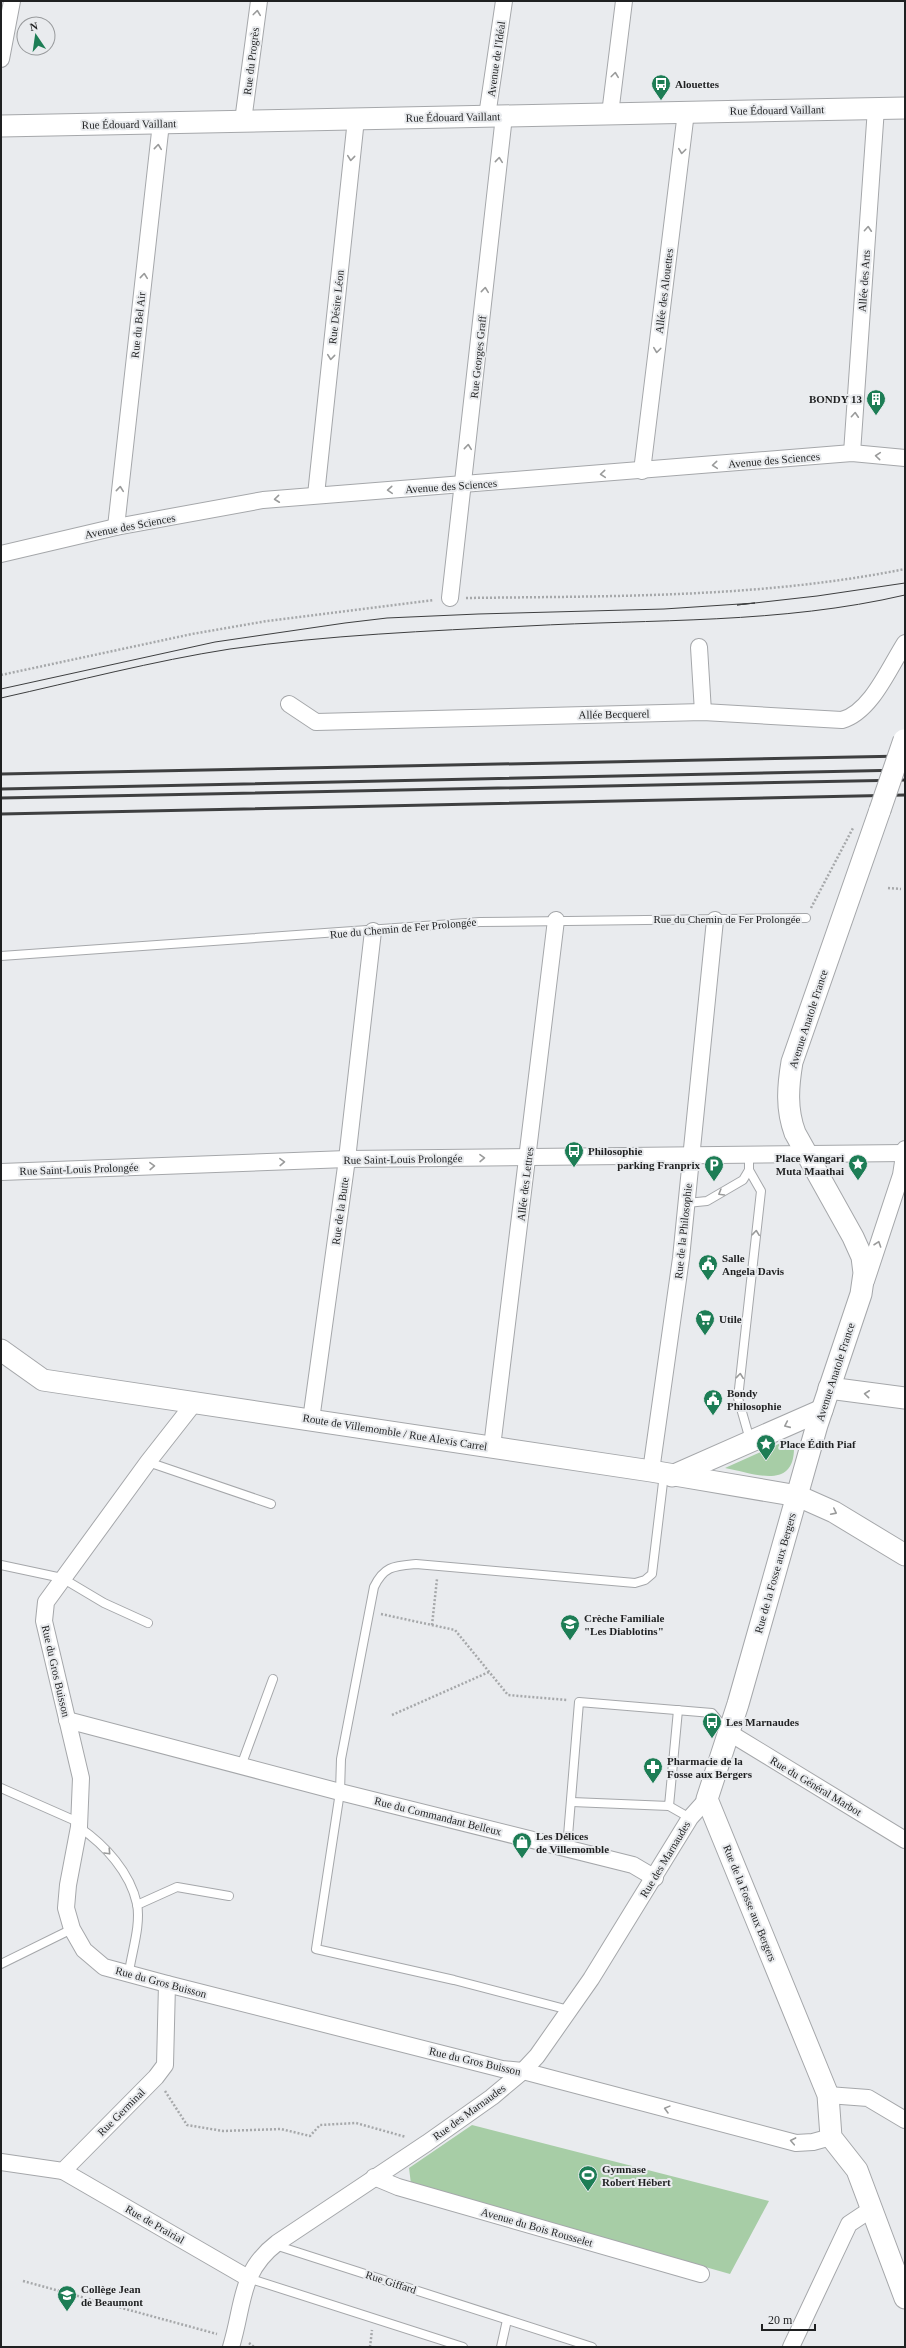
<svg xmlns="http://www.w3.org/2000/svg" width="906" height="2348" viewBox="0 0 906 2348" font-family="'Times New Roman',serif">
  <style>
    .green { fill: #a7cda6 }
    .lines { fill: none; stroke-linecap: round; stroke-linejoin: round }
    .service-casing { stroke: #a5a7aa; stroke-width: 10 }
    .minor-casing { stroke: #a5a7aa; stroke-width: 18 }
    .tertiary-casing { stroke: #a5a7aa; stroke-width: 23 }
    .path { stroke: #a6a8aa; stroke-width: 2.5; stroke-dasharray: 2 2; stroke-linecap: butt }
    .service { stroke: #fff; stroke-width: 8 }
    .minor { stroke: #fff; stroke-width: 16 }
    .tertiary { stroke: #fff; stroke-width: 21 }
    .tram { stroke: #3e3f40; stroke-width: 1 }
    .rail { stroke: #3e3f40; stroke-width: 3 }
    .tertiary-bridge-casing { stroke: #a5a7aa; stroke-width: 23; stroke-linecap: butt }
    .tertiary-bridge { stroke: #fff; stroke-width: 21 }
    .oneway { stroke: #9a9b9b }
    .labels { text-anchor: middle; stroke-width: 4; stroke-linejoin: round; paint-order: stroke }
    .street-label { font-size: 11px; fill: #1f2021; stroke: #e9ebee }
    .poi-label { font-size: 11px; font-weight: bold; fill: #1f2021; stroke: #e9ebee; text-anchor: start }
  </style>
  <rect width="100%" height="100%" fill="#e9ebee"/>
  <g class="green">
    <path d="M783,1442L790,1443L794,1448C794,1491 753,1473 725,1468Z"/>
    <polygon points="472,2125 769,2201 730,2274 411,2184 409,2168"/>
  </g>
  <g class="lines">
    <defs>
      <g id="service">
        <polyline points="1,956 480,922 806,918"/>
        <polyline points="749,1170 761,1191 738,1398 750,1440"/>
        <polyline points="687,1203 707,1201 743,1180 749,1170 749,1156"/>
        <polyline points="148,1462 271,1504"/>
        <polyline points="1,1565 62,1578 104,1603 148,1623"/>
        <polyline points="241,1766 273,1679"/>
        <polyline points="1,1788 78,1822"/>
        <polyline points="572,1802 669,1806 678,1710"/>
        <polyline points="669,1806 690,1818"/>
        <path d="M79,1827C105,1845 130,1872 137,1904C141,1925 132,1951 129,1972"/>
        <polyline points="567,1848 579,1702 712,1713 727,1731"/>
        <polyline points="137,1905 177,1887 229,1896"/>
        <polyline points="1,1964 72,1929"/>
        <path d="M569,2010L454,1980L316,1949L340,1792L341,1759L374,1587C384,1566 394,1566 416,1564L635,1583L645,1580L652,1574L664,1474"/>
        <polyline points="275,2245 592,2347"/>
        <polyline points="248,2278 463,2347"/>
        <polyline points="501,2347 507,2320"/>
      </g>
      <g id="minor">
        <polyline points="1,59 12,1"/>
        <polyline points="610,114 624,1"/>
        <polyline points="487,116 504,1"/>
        <polyline points="243,121 259,1"/>
        <polyline points="852,453 876,108"/>
        <polyline points="642,471 686,112"/>
        <polyline points="316,495 356,119"/>
        <polyline points="116,527 161,123"/>
        <polyline points="1,554 116,527 263,500 852,453 905,458"/>
        <polyline points="450,598 504,116"/>
        <polyline points="699,647 703,712"/>
        <path d="M289,704L316,722L703,712L842,720C871,712 889,668 905,643"/>
        <polyline points="1,1172 347,1159 905,1153"/>
        <polyline points="866,1281 901,1175 905,1149"/>
        <polyline points="195,1402 148,1462 46,1602 44,1621 81,1778 79,1827 68,1885 66,1908 72,1929 84,1950 104,1967 167,1984 502,2069 523,2071 796,2143 813,2142 831,2137"/>
        <polyline points="311,1420 347,1159 373,931"/>
        <polyline points="492,1447 556,920"/>
        <polyline points="651,1471 681,1258 715,920"/>
        <polyline points="67,1720 340,1792 633,1865 655,1878"/>
        <polyline points="728,1732 905,1840"/>
        <polyline points="828,2095 868,2098 905,2120"/>
        <polyline points="1,2162 63,2171 156,2077 165,2065 167,1984"/>
        <polyline points="63,2171 248,2278"/>
        <polyline points="374,2177 398,2187 701,2274"/>
        <path d="M231,2347C244,2305 239,2272 277,2243L427,2143L492,2097L523,2071L537,2056L591,1979L690,1818L707,1799"/>
        <polyline points="791,2347 849,2224 870,2210"/>
      </g>
      <g id="tertiary">
        <polyline points="1,126 905,108"/>
        <path d="M880,810L792,1062C788,1086 786,1109 795,1133L853,1237L862,1257L864,1273L861,1294L817,1425L738,1704L707,1799L828,2095L831,2137L857,2170L905,2298"/>
        <polyline points="1,1350 43,1380 651,1471 798,1496 834,1512 905,1555"/>
        <polyline points="829,1388 905,1398"/>
        <polyline points="672,1476 822,1410"/>
      </g>
    </defs>
    <use href="#service" class="service-casing"/>
    <use href="#minor" class="minor-casing"/>
    <use href="#tertiary" class="tertiary-casing"/>
    <g class="path">
      <path d="M466,598C613,596 761,598 905,569"/>
      <polyline points="1,675 192,634 267,621 434,600"/>
      <polyline points="888,888 901,889"/>
      <polyline points="811,908 853,828"/>
      <polyline points="381,1614 455,1630 508,1695 567,1700"/>
      <polyline points="432,1625 437,1579"/>
      <polyline points="392,1715 489,1672"/>
      <polyline points="165,2091 187,2125 223,2131 281,2129 310,2136 320,2125 356,2123 406,2137"/>
      <polyline points="23,2281 217,2334"/>
      <polyline points="249,2343 254,2347"/>
      <polyline points="370,2347 372,2330"/>
    </g>
    <use href="#service" class="service"/>
    <use href="#minor" class="minor"/>
    <use href="#tertiary" class="tertiary"/>
    <g class="tram">
      <polyline points="1,689 215,642 345,623 387,618 478,614 664,609 755,603 737,605 817,596 905,583"/>
      <path d="M1,698C77,681 153,661 230,649C328,635 428,631 527,626C653,619 781,624 905,595"/>
    </g>
    <g class="rail">
      <polyline points="1,774 905,756"/>
      <polyline points="1,789 905,770"/>
      <polyline points="1,798 905,780"/>
      <polyline points="1,814 905,795"/>
    </g>
    <defs>
      <polyline id="tertiary-bridge" points="880,810 904,740"/>
    </defs>
    <use href="#tertiary-bridge" class="tertiary-bridge-casing"/>
    <use href="#tertiary-bridge" class="tertiary-bridge"/>
  </g>
  <defs><path id="oneway-chevron" d="M-2-3.5L2.5 0L-2 3.5" fill="none" stroke-width="1.6" stroke-linecap="round" stroke-linejoin="round"/></defs>
  <g class="oneway">
    <use href="#oneway-chevron" transform="translate(257 13) rotate(-83)"/>
    <use href="#oneway-chevron" transform="translate(615 75) rotate(-83)"/>
    <use href="#oneway-chevron" transform="translate(158 147) rotate(-84)"/>
    <use href="#oneway-chevron" transform="translate(682 151) rotate(97)"/>
    <use href="#oneway-chevron" transform="translate(351 158) rotate(96)"/>
    <use href="#oneway-chevron" transform="translate(499 160) rotate(-84)"/>
    <use href="#oneway-chevron" transform="translate(868 229) rotate(-86)"/>
    <use href="#oneway-chevron" transform="translate(144 276) rotate(-84)"/>
    <use href="#oneway-chevron" transform="translate(485 290) rotate(-84)"/>
    <use href="#oneway-chevron" transform="translate(657 350) rotate(97)"/>
    <use href="#oneway-chevron" transform="translate(331 357) rotate(96)"/>
    <use href="#oneway-chevron" transform="translate(855 415) rotate(-86)"/>
    <use href="#oneway-chevron" transform="translate(468 447) rotate(-84)"/>
    <use href="#oneway-chevron" transform="translate(878 456) rotate(-175)"/>
    <use href="#oneway-chevron" transform="translate(715 465) rotate(175)"/>
    <use href="#oneway-chevron" transform="translate(603 474) rotate(175)"/>
    <use href="#oneway-chevron" transform="translate(120 489) rotate(-84)"/>
    <use href="#oneway-chevron" transform="translate(390 490) rotate(176)"/>
    <use href="#oneway-chevron" transform="translate(277 499) rotate(174)"/>
    <use href="#oneway-chevron" transform="translate(482 1158) rotate(-1)"/>
    <use href="#oneway-chevron" transform="translate(282 1162) rotate(-2)"/>
    <use href="#oneway-chevron" transform="translate(152 1166) rotate(-2)"/>
    <use href="#oneway-chevron" transform="translate(721 1193) rotate(149)"/>
    <use href="#oneway-chevron" transform="translate(756 1233) rotate(-84)"/>
    <use href="#oneway-chevron" transform="translate(878 1244) rotate(-71)"/>
    <use href="#oneway-chevron" transform="translate(740 1376) rotate(-84)"/>
    <use href="#oneway-chevron" transform="translate(867 1394) rotate(-174)"/>
    <use href="#oneway-chevron" transform="translate(787 1425) rotate(156)"/>
    <use href="#oneway-chevron" transform="translate(834 1512) rotate(27)"/>
    <use href="#oneway-chevron" transform="translate(108 1852) rotate(47)"/>
    <use href="#oneway-chevron" transform="translate(667 2109) rotate(-165)"/>
    <use href="#oneway-chevron" transform="translate(793 2141) rotate(-169)"/>
  </g>
  <defs>
    <symbol id="bus-pin" viewBox="-11 -11 22 30"><path d="M0 17L-7.5 6A9.5 9.5 0 1 1 7.5 6Z" fill="#1d7d55" stroke="#e9ebee"/><path d="M-5-6H5V4H4V6H2V4H-2V6H-4V4H-5ZM-3.5-4V0h7V-4ZM-3.5 1.2v1.5H-2V1.2ZM2 1.2v1.5H3.5V1.2Z" fill="#fff"/></symbol>
    <symbol id="building-pin" viewBox="-11 -11 22 30"><path d="M0 17L-7.5 6A9.5 9.5 0 1 1 7.5 6Z" fill="#1d7d55" stroke="#e9ebee"/><path d="M-4-6H4V6H1V3H-1V6H-4ZM-2.5-4.3h1.7v1.8h-1.7ZM.8-4.3h1.7v1.8H.8ZM-2.5-1h1.7V.8h-1.7ZM.8-1h1.7V.8H.8Z" fill="#fff"/></symbol>
    <symbol id="sight-pin" viewBox="-11 -11 22 30"><path d="M0 17L-7.5 6A9.5 9.5 0 1 1 7.5 6Z" fill="#1d7d55" stroke="#e9ebee"/><path d="M0-6L1.8-2.2L6-1.7L2.9 1.2L3.7 5.4L0 3.3L-3.7 5.4L-2.9 1.2L-6-1.7L-1.8-2.2Z" fill="#fff"/></symbol>
    <symbol id="parking-pin" viewBox="-11 -11 22 30"><path d="M0 17L-7.5 6A9.5 9.5 0 1 1 7.5 6Z" fill="#1d7d55" stroke="#e9ebee"/><path d="M-3.5-5.5H1a3.5 3.5 0 0 1 0 7H-1V5.5H-3.5ZM-1-3.4V-.6H.8a1.4 1.4 0 0 0 0-2.8Z" fill="#fff"/></symbol>
    <symbol id="civic-pin" viewBox="-11 -11 22 30"><path d="M0 17L-7.5 6A9.5 9.5 0 1 1 7.5 6Z" fill="#1d7d55" stroke="#e9ebee"/><path d="M-.6-6.5H3V-4.5H.6V-3L4-1V1h2V6H-6V1h2V-1L-.6-3ZM-1.2 2.5V6h2.4V2.5Z" fill="#fff"/></symbol>
    <symbol id="supermarket-pin" viewBox="-11 -11 22 30"><path d="M0 17L-7.5 6A9.5 9.5 0 1 1 7.5 6Z" fill="#1d7d55" stroke="#e9ebee"/><path d="M-6-5.5h2.5l.6 2H6L4.5 2H-2.5L-4.4-4H-6ZM-1.5 3.2a1.3 1.3 0 1 0 .1 0ZM3 3.2a1.3 1.3 0 1 0 .1 0Z" fill="#fff"/></symbol>
    <symbol id="school-pin" viewBox="-11 -11 22 30"><path d="M0 17L-7.5 6A9.5 9.5 0 1 1 7.5 6Z" fill="#1d7d55" stroke="#e9ebee"/><path d="M0-5L7-2L0 1L-7-2ZM-4 1L0 2.5L4 1V4Q0 6-4 4Z" fill="#fff"/></symbol>
    <symbol id="pharmacy-pin" viewBox="-11 -11 22 30"><path d="M0 17L-7.5 6A9.5 9.5 0 1 1 7.5 6Z" fill="#1d7d55" stroke="#e9ebee"/><path d="M-2-6h4v4h4v4h-4v4h-4v-4h-4v-4h4Z" fill="#fff"/></symbol>
    <symbol id="shop-pin" viewBox="-11 -11 22 30"><path d="M0 17L-7.5 6A9.5 9.5 0 1 1 7.5 6Z" fill="#1d7d55" stroke="#e9ebee"/><path d="M-5-2.5h2.3a2.7 3.5 0 0 1 5.4 0H5L5.5 6h-11ZM-1.5-2.5h3a1.5 2.3 0 0 0-3 0Z" fill="#fff"/></symbol>
    <symbol id="stadium-pin" viewBox="-11 -11 22 30"><path d="M0 17L-7.5 6A9.5 9.5 0 1 1 7.5 6Z" fill="#1d7d55" stroke="#e9ebee"/><path d="M0-5a6.5 5 0 1 0 0 10a6.5 5 0 1 0 0-10ZM-3.5-1.8h7v3.6h-7Z" fill="#fff"/></symbol>
  </defs>
  <g fill-rule="evenodd">
    <use href="#bus-pin" x="650" y="73" width="22" height="30"/>
    <use href="#building-pin" x="865" y="388" width="22" height="30"/>
    <use href="#bus-pin" x="563" y="1140" width="22" height="30"/>
    <use href="#sight-pin" x="847" y="1153" width="22" height="30"/>
    <use href="#parking-pin" x="703" y="1154" width="22" height="30"/>
    <use href="#civic-pin" x="697" y="1253" width="22" height="30"/>
    <use href="#supermarket-pin" x="694" y="1308" width="22" height="30"/>
    <use href="#civic-pin" x="702" y="1388" width="22" height="30"/>
    <use href="#sight-pin" x="755" y="1433" width="22" height="30"/>
    <use href="#school-pin" x="559" y="1613" width="22" height="30"/>
    <use href="#bus-pin" x="701" y="1711" width="22" height="30"/>
    <use href="#pharmacy-pin" x="642" y="1756" width="22" height="30"/>
    <use href="#shop-pin" x="511" y="1831" width="22" height="30"/>
    <use href="#stadium-pin" x="577" y="2164" width="22" height="30"/>
    <use href="#school-pin" x="56" y="2284" width="22" height="30"/>
  </g>
  <g class="labels">
    <g class="street-label">
      <text transform="translate(496 59) rotate(-82)" y="4">Avenue de l'Idéal</text>
      <text transform="translate(251 61) rotate(-83)" y="4">Rue du Progrès</text>
      <text transform="translate(777 110) rotate(-1)" y="4">Rue Édouard Vaillant</text>
      <text transform="translate(453 117) rotate(-1)" y="4">Rue Édouard Vaillant</text>
      <text transform="translate(129 124) rotate(-1)" y="4">Rue Édouard Vaillant</text>
      <text transform="translate(864 281) rotate(-86)" y="4">Allée des Arts</text>
      <text transform="translate(664 291) rotate(-83)" y="4">Allée des Alouettes</text>
      <text transform="translate(336 307) rotate(-84)" y="4">Rue Désire Léon</text>
      <text transform="translate(138 325) rotate(-84)" y="4">Rue du Bel Air</text>
      <text transform="translate(478 357) rotate(-84)" y="4">Rue Georges Graff</text>
      <text transform="translate(774 460) rotate(-5)" y="4">Avenue des Sciences</text>
      <text transform="translate(451 486) rotate(-4)" y="4">Avenue des Sciences</text>
      <text transform="translate(130 526) rotate(-11)" y="4">Avenue des Sciences</text>
      <text transform="translate(614 714) rotate(-1)" y="4">Allée Becquerel</text>
      <text x="727" y="923">Rue du Chemin de Fer Prolongée</text>
      <text transform="translate(403 928) rotate(-5)" y="4">Rue du Chemin de Fer Prolongée</text>
      <text transform="translate(808 1019) rotate(-72)" y="4">Avenue Anatole France</text>
      <text transform="translate(403 1159) rotate(-1)" y="4">Rue Saint-Louis Prolongée</text>
      <text transform="translate(79 1169) rotate(-2)" y="4">Rue Saint-Louis Prolongée</text>
      <text transform="translate(525 1184) rotate(-83)" y="4">Allée des Lettres</text>
      <text transform="translate(340 1211) rotate(-82)" y="4">Rue de la Butte</text>
      <text transform="translate(683 1231) rotate(-84)" y="4">Rue de la Philosophie</text>
      <text transform="translate(835 1372) rotate(-72)" y="4">Avenue Anatole France</text>
      <text transform="translate(395 1432) rotate(9)" y="4">Route de Villemomble / Rue Alexis Carrel</text>
      <text transform="translate(775 1573) rotate(-74)" y="4">Rue de la Fosse aux Bergers</text>
      <text transform="translate(56 1671) rotate(77)" y="4">Rue du Gros Buisson</text>
      <text transform="translate(816 1786) rotate(31)" y="4">Rue du Général Marbot</text>
      <text transform="translate(438 1816) rotate(14)" y="4">Rue du Commandant Belleux</text>
      <text transform="translate(665 1859) rotate(-59)" y="4">Rue des Marnaudes</text>
      <text transform="translate(750 1903) rotate(68)" y="4">Rue de la Fosse aux Bergers</text>
      <text transform="translate(161 1982) rotate(15)" y="4">Rue du Gros Buisson</text>
      <text transform="translate(475 2061) rotate(13)" y="4">Rue du Gros Buisson</text>
      <text transform="translate(121 2112) rotate(-45)" y="4">Rue Germinal</text>
      <text transform="translate(469 2112) rotate(-36)" y="4">Rue des Marnaudes</text>
      <text transform="translate(155 2224) rotate(30)" y="4">Rue de Prairial</text>
      <text transform="translate(537 2227) rotate(16)" y="4">Avenue du Bois Rousselet</text>
      <text transform="translate(391 2282) rotate(18)" y="4">Rue Giffard</text>
    </g>
    <g class="poi-label">
      <text x="675" y="88">Alouettes</text>
      <text x="862" y="403" text-anchor="end">BONDY 13</text>
      <text x="588" y="1155">Philosophie</text>
      <text x="844" y="1162" text-anchor="end">Place Wangari<tspan x="844" dy="13">Muta Maathai</tspan></text>
      <text x="700" y="1169" text-anchor="end">parking Franprix</text>
      <text x="722" y="1262">Salle<tspan x="722" dy="13">Angela Davis</tspan></text>
      <text x="719" y="1323">Utile</text>
      <text x="727" y="1397">Bondy<tspan x="727" dy="13">Philosophie</tspan></text>
      <text x="780" y="1448">Place Édith Piaf</text>
      <text x="584" y="1622">Crèche Familiale<tspan x="584" dy="13">"Les Diablotins"</tspan></text>
      <text x="726" y="1726">Les Marnaudes</text>
      <text x="667" y="1765">Pharmacie de la<tspan x="667" dy="13">Fosse aux Bergers</tspan></text>
      <text x="536" y="1840">Les Délices<tspan x="536" dy="13">de Villemomble</tspan></text>
      <text x="602" y="2173">Gymnase<tspan x="602" dy="13">Robert Hébert</tspan></text>
      <text x="81" y="2293">Collège Jean<tspan x="81" dy="13">de Beaumont</tspan></text>
    </g>
  </g>
  <rect width="906" height="2348" fill="none" stroke="#1f2021" stroke-width="4"/>
  <g transform="translate(36 36) rotate(347)"><circle r="19" fill="#e9ebee" stroke="#989a9c"/>
  <path d="M0-3L7 15L0 10L-7 15Z" fill="#1d7d55"/>
  <text y="-6" font-size="11" font-weight="bold" text-anchor="middle" fill="#1f2021">N</text>
  </g>
  <path d="M762 2324v6h53v-6" fill="none" stroke="#1f2021" stroke-width="2"/>
  <text x="768" y="2324" font-size="12" fill="#1f2021" stroke="#e9ebee" stroke-width="3" paint-order="stroke">20 m</text>
</svg>
